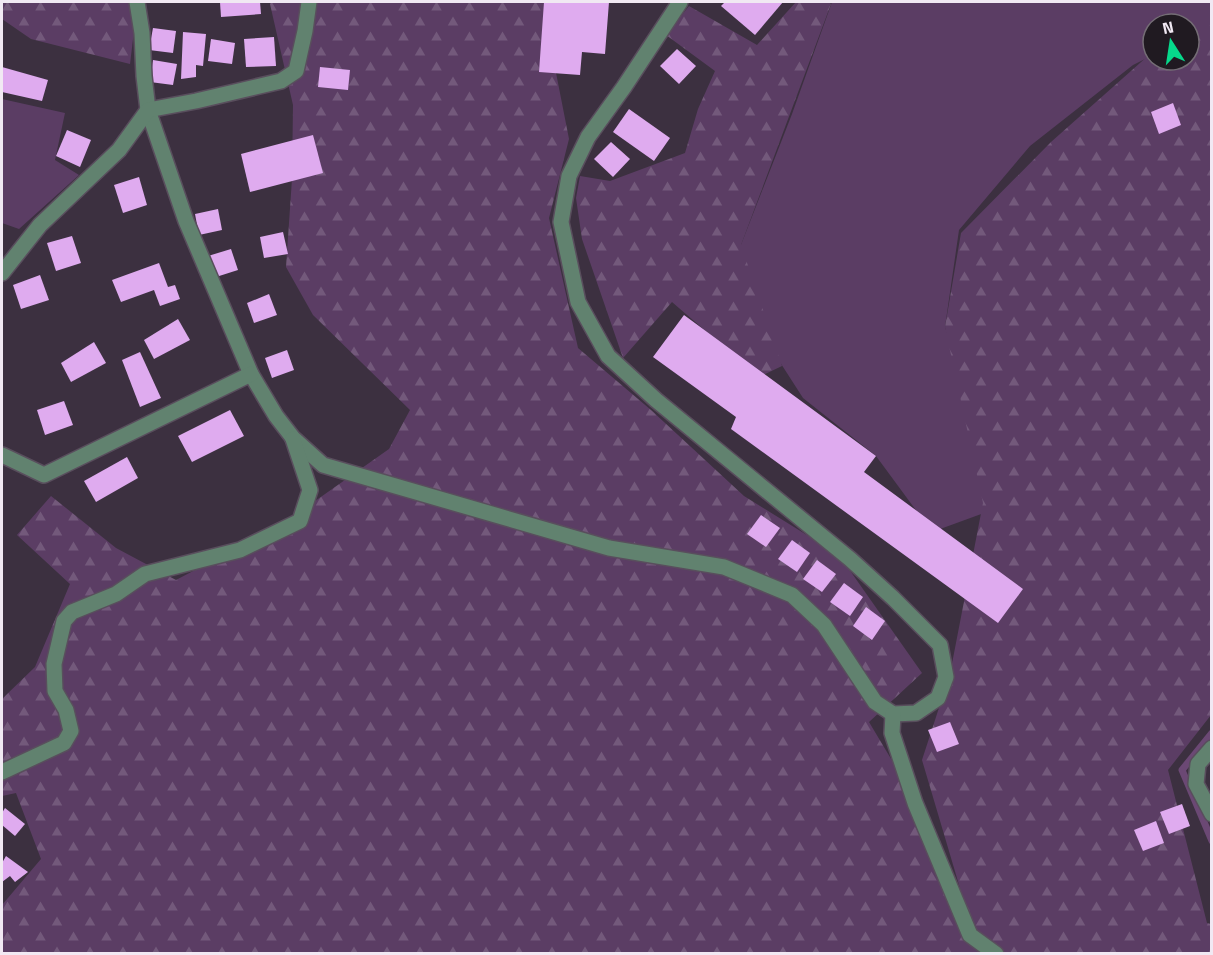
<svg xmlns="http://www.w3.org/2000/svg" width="1213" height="955" viewBox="0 0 1213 955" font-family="'Titillium Web',sans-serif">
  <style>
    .grass { fill: #5b3d64 }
    .forest { fill: url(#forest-firs) }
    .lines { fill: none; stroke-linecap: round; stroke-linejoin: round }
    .stream { stroke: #6b4874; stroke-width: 7 }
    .building { fill: #dfabef }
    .minor-casing { stroke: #594e5d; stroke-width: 18 }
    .minor { stroke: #61826f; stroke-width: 15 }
  </style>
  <defs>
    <pattern id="forest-firs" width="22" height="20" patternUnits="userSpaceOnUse" patternTransform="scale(1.5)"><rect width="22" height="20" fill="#5b3d64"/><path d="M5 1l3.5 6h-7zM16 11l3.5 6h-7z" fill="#73597b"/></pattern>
  </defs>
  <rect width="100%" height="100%" fill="#3c3040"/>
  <g class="grass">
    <polygon points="832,2 1211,2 1211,29 1189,39 1189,24 1153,24 1153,55 1133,65 1030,146 959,230 945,327 976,421 984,513 932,532 876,456 803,398 776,356 737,255 792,114"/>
    <polygon points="2,99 65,113 55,160 79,175 19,229 2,223"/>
  </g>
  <g class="forest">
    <polygon points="2,2 134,2 136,14 130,64 31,39 2,19"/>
    <polygon points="271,2 545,2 546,22 569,139 549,218 578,348 651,410 744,496 839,555 922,673 869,722 912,794 973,932 922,760 950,674 983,503 945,327 961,233 1051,142 1149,55 1153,53 1153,60 1189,60 1189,35 1211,25 1211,715 1168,770 1207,923 1211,924 1211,953 2,954 2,905 41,859 16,793 2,796 2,699 35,667 70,584 17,535 51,496 116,548 176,580 281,525 389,449 410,410 313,315 286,267 292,179 293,105 270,4"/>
    <polygon points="796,2 829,2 831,4 741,245 782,366 759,377 672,302 623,358 582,239 576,198 580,176 610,181 685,153 698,109 715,71 666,35 689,6 757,45"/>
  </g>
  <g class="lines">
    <polyline class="stream" points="1212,733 1182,770 1212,841"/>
  </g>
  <g class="building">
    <polygon points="220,2 260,2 261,14 221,17"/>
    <polygon points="544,2 609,2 605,54 582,52 580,75 539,72"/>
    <polygon points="725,2 783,2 755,35 721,6"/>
    <polygon points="153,28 176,31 173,53 149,50"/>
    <polygon points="183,32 206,34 203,66 196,65 196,77 181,79"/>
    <polygon points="274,37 276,66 246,67 244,39"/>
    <polygon points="211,39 235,43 232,64 208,61"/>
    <polygon points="677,49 696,66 679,84 660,66"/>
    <polygon points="153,60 177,64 173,85 150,82"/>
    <polygon points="2,67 48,80 42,101 2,92"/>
    <polygon points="320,67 350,70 348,90 318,87"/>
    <polygon points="1173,103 1181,125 1159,134 1151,112"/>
    <polygon points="629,109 670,138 654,161 613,132"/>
    <polygon points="67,130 91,140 80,167 56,156"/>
    <polygon points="313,135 323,173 250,192 241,154"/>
    <polygon points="611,142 630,159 613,177 594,159"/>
    <polygon points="139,177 147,205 123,213 114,185"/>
    <polygon points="218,209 222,230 199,235 195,214"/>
    <polygon points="283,232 288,254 264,258 260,237"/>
    <polygon points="72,236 81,263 56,271 47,243"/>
    <polygon points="231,249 238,270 216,277 208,256"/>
    <polygon points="159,263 168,287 175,285 180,299 160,306 154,290 121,302 112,280"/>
    <polygon points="40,275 49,300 21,309 13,285"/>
    <polygon points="269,294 277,315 254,323 247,303"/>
    <polygon points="684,315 876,456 864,472 1023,589 998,623 731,429 736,417 653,357"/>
    <polygon points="178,319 190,340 154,359 144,340"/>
    <polygon points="94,342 106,363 71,382 61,363"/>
    <polygon points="287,350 294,370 272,378 265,358"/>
    <polygon points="140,352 161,398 140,407 122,360"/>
    <polygon points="64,401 73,425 45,435 37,410"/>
    <polygon points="230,410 244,436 192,462 178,436"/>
    <polygon points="127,457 138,478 96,502 84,481"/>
    <polygon points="761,515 780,528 766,547 747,534"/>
    <polygon points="792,540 810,553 797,572 778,559"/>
    <polygon points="817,560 836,574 822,592 803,579"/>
    <polygon points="844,583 863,597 850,616 830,602"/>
    <polygon points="866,607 885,621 872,640 853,626"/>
    <polygon points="950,722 959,744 937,752 928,730"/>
    <polygon points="1182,804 1190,826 1169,834 1160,812"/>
    <polygon points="5,808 25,824 15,836 2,825 2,813"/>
    <polygon points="1156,821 1164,843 1143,851 1134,830"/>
    <polygon points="6,856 28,872 15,882 10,876 2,882 2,863"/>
  </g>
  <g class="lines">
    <defs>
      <g id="minor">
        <polyline points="137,2 142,33 144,76 148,110 186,221 251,374 276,416 293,438 323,465 609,548 724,567 792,595 824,625 875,702 893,714 916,713 938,698 946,677 940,645 893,598 850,559 656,400 608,356 578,302 561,222 569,176 588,137 624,87 680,2"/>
        <polyline points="2,273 40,225 119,150 148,110 196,101 281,81 296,71 305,31 309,2"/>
        <polyline points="2,455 44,475 251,374"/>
        <polyline points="893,714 892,733 915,803 970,935 996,954"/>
        <polyline points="1212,748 1198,764 1196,784 1212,814"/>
        <polyline points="2,772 64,743 71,731 66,710 55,691 54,664 64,621 72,612 116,594 145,574 240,550 300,521 310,490 293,439"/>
      </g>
    </defs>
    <use href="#minor" class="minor-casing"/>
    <use href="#minor" class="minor"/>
  </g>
  <rect width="1213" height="955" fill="none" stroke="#f1e9f3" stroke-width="6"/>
  <g transform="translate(1171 42) rotate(348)"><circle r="28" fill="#201a21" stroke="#746d75" stroke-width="1.5"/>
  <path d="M0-4.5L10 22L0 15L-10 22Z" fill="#06d98b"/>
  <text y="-9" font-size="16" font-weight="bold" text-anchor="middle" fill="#f1e9f3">N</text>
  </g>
</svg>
